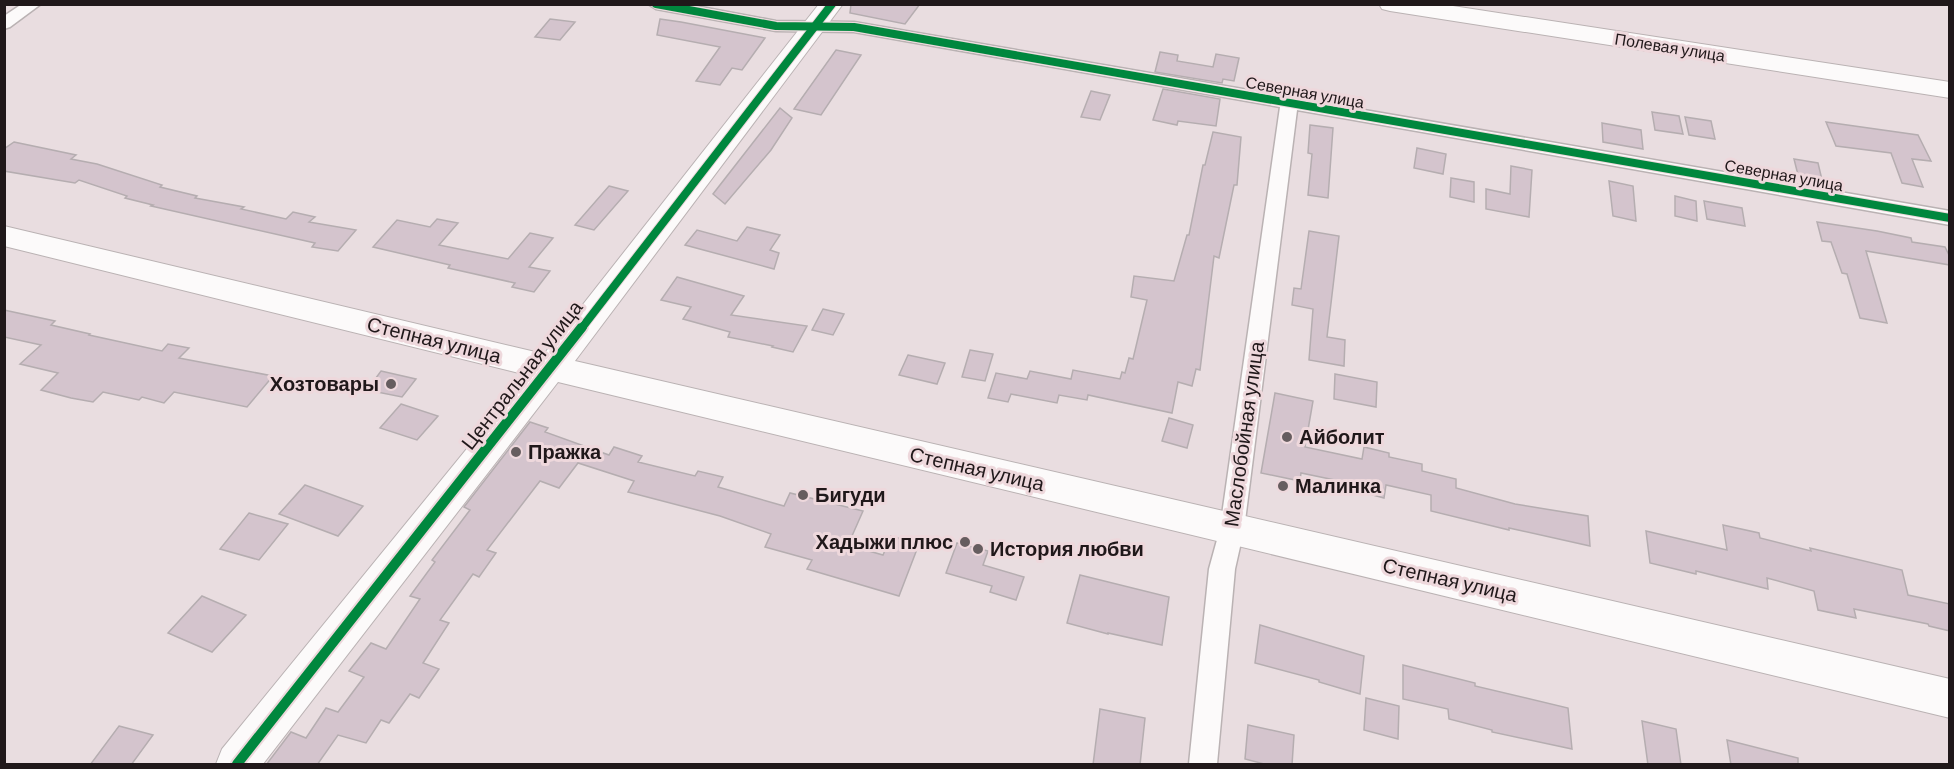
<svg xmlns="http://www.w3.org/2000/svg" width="1954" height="769" viewBox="0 0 1954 769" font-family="Barlow,sans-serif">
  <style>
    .building { fill: #d4c4cd; stroke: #b5adb0; stroke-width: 1.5 }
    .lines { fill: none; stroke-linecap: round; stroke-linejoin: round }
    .street-casing { stroke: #bab2b3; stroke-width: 3 }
    .secondary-casing { stroke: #bab2b3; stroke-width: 2 }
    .highway-casing { stroke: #bab2b3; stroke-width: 2 }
    .street { fill: #fcfafa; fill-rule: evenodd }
    .secondary { fill: #fcfafa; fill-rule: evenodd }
    .highway { fill: #fcfafa; fill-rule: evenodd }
    .cycleway-far1-casing { stroke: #eed8dc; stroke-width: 10 }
    .cycleway-casing { stroke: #eed8dc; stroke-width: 14 }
    .cycleway-far1 { stroke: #00873e; stroke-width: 8 }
    .cycleway { stroke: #00873e; stroke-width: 10 }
    .poi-dot { fill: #665d5f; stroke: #eed8dc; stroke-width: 2 }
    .labels { text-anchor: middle; stroke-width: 6; stroke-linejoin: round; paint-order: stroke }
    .far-street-label { font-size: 16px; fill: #20181a; stroke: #eed8dc }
    .street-label { font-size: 20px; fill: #20181a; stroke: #eed8dc }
    .poi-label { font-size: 20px; font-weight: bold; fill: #20181a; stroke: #eed8dc; text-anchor: start }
  </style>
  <rect width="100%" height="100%" fill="#e9dde0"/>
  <g class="building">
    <polygon points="851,4 920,4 905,24 850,13"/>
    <polygon points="550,19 575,22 560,40 535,37"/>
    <polygon points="660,19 681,22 765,38 742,70 732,68 720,85 696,81 720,47 657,35"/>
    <polygon points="836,50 861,55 821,115 794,109"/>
    <polygon points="1160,52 1178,55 1177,61 1213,67 1216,54 1239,58 1234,81 1223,79 1222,83 1155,72"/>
    <polygon points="1163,89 1220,99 1216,126 1178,121 1177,125 1153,120"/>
    <polygon points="1091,91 1110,95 1100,120 1081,117"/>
    <polygon points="780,108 792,118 771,150 725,204 713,194"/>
    <polygon points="1652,112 1679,116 1683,134 1655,130"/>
    <polygon points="1685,117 1711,121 1715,139 1689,135"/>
    <polygon points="1826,122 1918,135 1931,161 1912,159 1923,187 1902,183 1891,153 1836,146"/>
    <polygon points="1602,123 1641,130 1643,149 1603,142"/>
    <polygon points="1310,125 1333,128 1328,198 1308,195 1312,154 1308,153"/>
    <polygon points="1213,132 1241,137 1237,185 1234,185 1219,258 1214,256 1200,370 1196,369 1192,386 1178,382 1172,413 1088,395 1087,400 1059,395 1057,403 1011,394 1008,402 988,398 996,373 1027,379 1030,371 1071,379 1073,370 1120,379 1122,372 1125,373 1129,358 1133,359 1147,300 1131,297 1134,276 1174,281 1187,235 1189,235 1203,165 1205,165"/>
    <polygon points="14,142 76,155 71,159 97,164 162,185 160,187 197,196 195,198 244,207 241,209 286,219 293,212 315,217 309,222 356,230 338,251 312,247 315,243 151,206 153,205 125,198 127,196 79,180 75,183 4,171 4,149"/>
    <polygon points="1417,148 1446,154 1443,174 1414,168"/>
    <polygon points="1794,159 1818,163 1823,184 1799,179"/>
    <polygon points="1511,166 1532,170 1529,217 1486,209 1486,189 1510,194"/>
    <polygon points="1451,178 1474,182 1474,202 1450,197"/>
    <polygon points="1609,181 1633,186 1636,221 1613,216"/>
    <polygon points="609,186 628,191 594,230 575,225"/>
    <polygon points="1675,196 1696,201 1697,221 1675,216"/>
    <polygon points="1704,201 1742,208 1745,226 1707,219"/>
    <polygon points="437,219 458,223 439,245 508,259 530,233 553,238 529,267 550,271 534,292 512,287 515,283 448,268 450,265 373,247 397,220 430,227"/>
    <polygon points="1817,222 1877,231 1911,238 1912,242 1945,247 1950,257 1950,265 1866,251 1887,323 1860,318 1847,274 1842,273 1831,242 1822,241"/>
    <polygon points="747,227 780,235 770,250 779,253 774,269 685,245 697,230 737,241"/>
    <polygon points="1309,231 1339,236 1327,337 1345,340 1344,366 1309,360 1313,309 1292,305 1294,288 1301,289"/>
    <polygon points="677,277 744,296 731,315 807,326 793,352 772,347 773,346 728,337 730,332 683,319 691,307 661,300"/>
    <polygon points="823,309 844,314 833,335 812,330"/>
    <polygon points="4,310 55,321 51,325 90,334 89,335 162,351 168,344 189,348 179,358 273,376 247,407 174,392 164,403 142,397 139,400 103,392 93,402 71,398 41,390 58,373 20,364 41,345 4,337"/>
    <polygon points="970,350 993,354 985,381 962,377"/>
    <polygon points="908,355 945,363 937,384 899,375"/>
    <polygon points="381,371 416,379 402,397 367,390"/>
    <polygon points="1335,374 1377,382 1376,407 1334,399"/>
    <polygon points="1275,393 1313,401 1305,447 1362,459 1364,447 1389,453 1389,457 1422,464 1422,471 1456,479 1456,488 1515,504 1588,516 1590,546 1509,528 1509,530 1431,511 1431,495 1386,485 1384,498 1358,491 1359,485 1301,473 1300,481 1261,473"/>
    <polygon points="401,404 438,416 417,440 380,428"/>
    <polygon points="1169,418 1193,425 1187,448 1162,441"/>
    <polygon points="530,422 548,428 545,432 609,455 614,447 642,456 638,462 695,476 698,471 723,477 718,487 784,506 790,493 863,511 848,545 883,555 891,536 919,544 899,596 807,569 812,560 765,547 771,534 720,516 628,492 634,481 578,463 559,488 540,481 487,550 496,553 479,577 473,574 440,620 449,623 423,663 439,669 419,698 410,694 389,723 381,720 366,743 338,735 317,765 266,765 291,732 306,738 326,708 338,712 364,677 349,671 371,643 386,649 420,599 410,596 435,562 432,560 470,510 464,507"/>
    <polygon points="305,485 363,506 338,536 279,514"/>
    <polygon points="249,513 288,524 259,560 220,549"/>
    <polygon points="1723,525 1759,533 1760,538 1811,551 1810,548 1902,570 1908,595 1950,604 1950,631 1929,626 1928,624 1854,609 1856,618 1818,610 1814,591 1767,578 1768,589 1696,571 1696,574 1650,563 1646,531 1727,550"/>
    <polygon points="957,543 988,551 983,565 1024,577 1016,600 990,592 992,586 946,573"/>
    <polygon points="1080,575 1169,597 1162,645 1108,633 1108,634 1067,623"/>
    <polygon points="202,596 246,615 212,652 168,633"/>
    <polygon points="1260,625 1364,656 1360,694 1319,682 1319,680 1255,663"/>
    <polygon points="1403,665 1475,683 1475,686 1568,708 1572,749 1492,732 1492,730 1449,719 1448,709 1403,699"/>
    <polygon points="1366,698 1399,706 1398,739 1364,730"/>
    <polygon points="1100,709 1145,718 1140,765 1093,765"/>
    <polygon points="1642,721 1676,729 1681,765 1648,765"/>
    <polygon points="1248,725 1294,735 1292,765 1268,765 1245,759"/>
    <polygon points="119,726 153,735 131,765 90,765"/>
    <polygon points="1727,740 1798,758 1798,765 1731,765"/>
  </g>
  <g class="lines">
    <defs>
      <g id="street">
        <polygon points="22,4 41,4 10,27 4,29 4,16"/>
        <polygon points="648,4 685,4 776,21 854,22 1950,211 1950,225 1297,110 1244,529 1235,569 1217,764 1189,764 1209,569 1220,529 1280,107 854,32 776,31 656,9"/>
      </g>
      <polygon id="secondary" points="819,4 843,4 575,361 1950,679 1950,718 558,382 263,764 216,764 222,749 527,375 4,246 4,226 544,354"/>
      <polygon id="highway" points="1379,4 1440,4 1950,82 1950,98 1390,11 1382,9"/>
    </defs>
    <use href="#street" class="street-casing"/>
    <use href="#secondary" class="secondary-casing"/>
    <use href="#highway" class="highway-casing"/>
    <use href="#street" class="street"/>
    <use href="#secondary" class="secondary"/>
    <use href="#highway" class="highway"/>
    <defs>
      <g id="cycleway-far1">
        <polyline points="656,4 776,26 854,27 1950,218"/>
        <polyline points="581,329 832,4"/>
      </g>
      <polyline id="cycleway" points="237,764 582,327"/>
    </defs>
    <use href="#cycleway-far1" class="cycleway-far1-casing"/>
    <use href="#cycleway" class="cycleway-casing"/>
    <use href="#cycleway-far1" class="cycleway-far1"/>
    <use href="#cycleway" class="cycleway"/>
  </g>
  <g class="poi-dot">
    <circle cx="391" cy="384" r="6"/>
    <circle cx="1287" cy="437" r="6"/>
    <circle cx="516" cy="452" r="6"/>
    <circle cx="1283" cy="486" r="6"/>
    <circle cx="803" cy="495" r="6"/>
    <circle cx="965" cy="542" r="6"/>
    <circle cx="978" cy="549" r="6"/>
  </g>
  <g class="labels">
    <g class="far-street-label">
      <text transform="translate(1670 47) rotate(9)" y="6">Полевая улица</text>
      <text transform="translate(1305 92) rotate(10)" y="6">Северная улица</text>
      <text transform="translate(1784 175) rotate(10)" y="6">Северная улица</text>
    </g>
    <g class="street-label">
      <text transform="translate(434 340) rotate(14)" y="7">Степная улица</text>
      <text transform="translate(522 375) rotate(-52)" y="7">Центральная улица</text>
      <text transform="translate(1244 434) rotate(-82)" y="7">Маслобойная улица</text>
      <text transform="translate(977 469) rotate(13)" y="7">Степная улица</text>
      <text transform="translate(1450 580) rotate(13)" y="7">Степная улица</text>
    </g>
    <g class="poi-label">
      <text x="379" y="391" text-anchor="end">Хозтовары</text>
      <text x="1299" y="444">Айболит</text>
      <text x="528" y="459">Пражка</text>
      <text x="1295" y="493">Малинка</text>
      <text x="815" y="502">Бигуди</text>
      <text x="953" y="549" text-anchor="end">Хадыжи плюс</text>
      <text x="990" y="556">История любви</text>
    </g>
  </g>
  <rect width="1954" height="769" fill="none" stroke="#20181a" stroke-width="12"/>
</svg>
